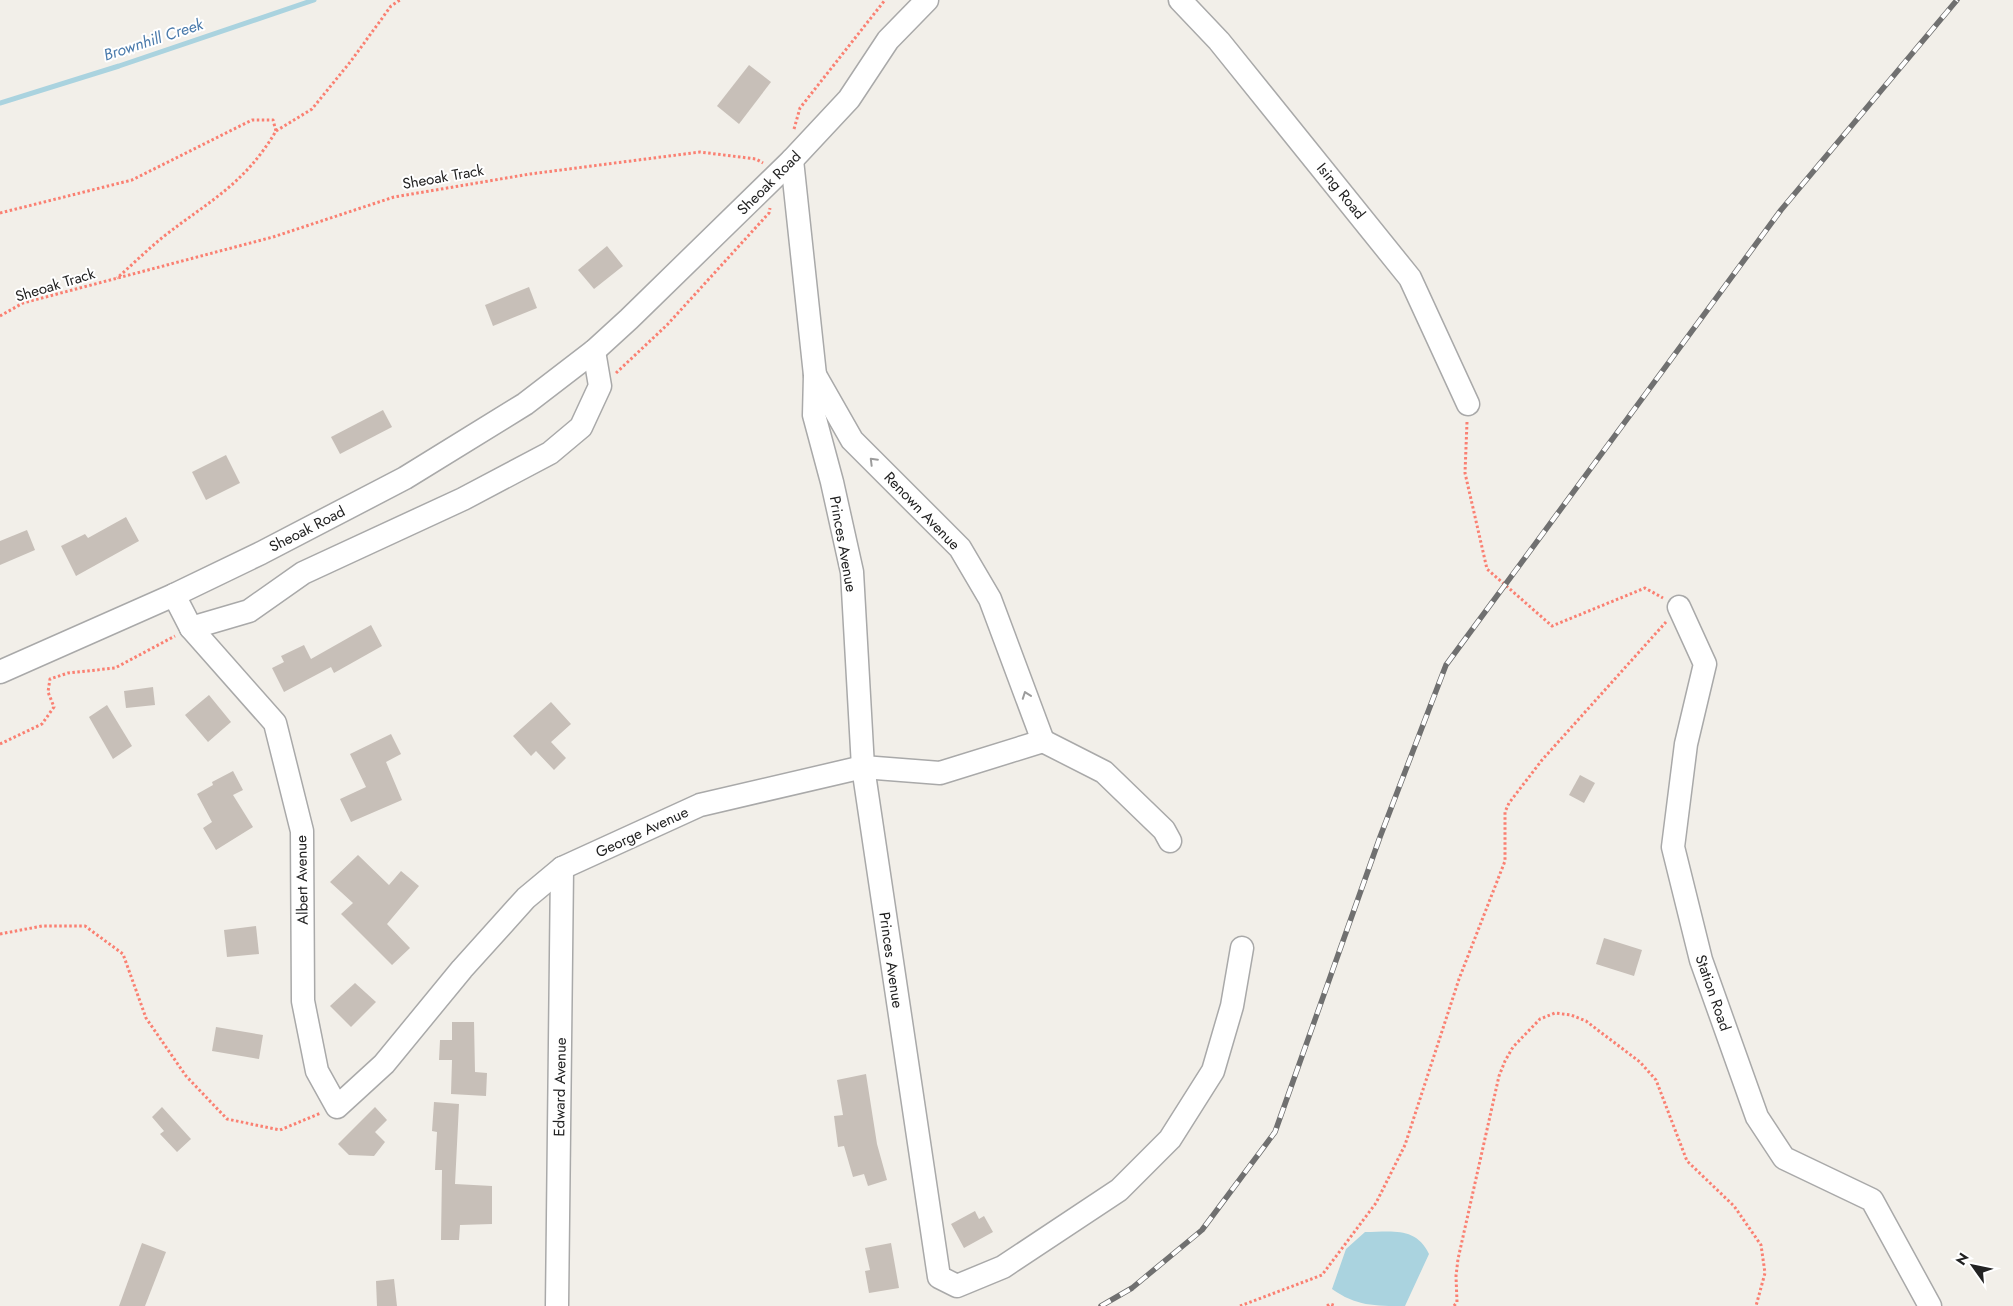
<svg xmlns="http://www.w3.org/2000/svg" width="2013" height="1306" viewBox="0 0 2013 1306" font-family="Jost,sans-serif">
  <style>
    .water { fill: #aad3df }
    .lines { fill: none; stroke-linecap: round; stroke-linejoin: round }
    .stream { stroke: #aad3df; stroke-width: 5 }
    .building { fill: #c7bfb8 }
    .minor-casing { stroke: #a9a9a9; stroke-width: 25 }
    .path { stroke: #fa8072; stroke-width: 3; stroke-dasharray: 2.5 2.5; stroke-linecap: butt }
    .minor { stroke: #fff; stroke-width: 22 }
    .rail-casing { stroke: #707070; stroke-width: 5.5 }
    .rail { stroke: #fff; stroke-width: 4; stroke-dasharray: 11; stroke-linecap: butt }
    .oneway { stroke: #9c9c9c }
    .labels { text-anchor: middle; stroke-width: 4; stroke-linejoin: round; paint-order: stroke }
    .street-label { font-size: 15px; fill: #222; stroke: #fff }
    .water-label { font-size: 16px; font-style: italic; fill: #4a7aab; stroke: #fff }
  </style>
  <rect width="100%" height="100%" fill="#f2efe9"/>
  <path class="water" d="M1365,1232C1391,1232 1416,1226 1429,1254L1405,1306C1374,1306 1356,1306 1332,1289L1346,1249Z"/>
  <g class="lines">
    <polyline class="stream" points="0,103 119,66 314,0"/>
  </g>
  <g class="building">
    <polygon points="749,65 771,82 739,124 717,106"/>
    <polygon points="607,246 623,266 594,289 578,270"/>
    <polygon points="529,287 537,308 493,326 485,305"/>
    <polygon points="383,410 392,427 340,454 331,437"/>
    <polygon points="226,455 240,483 206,500 192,472"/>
    <polygon points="126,517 139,541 76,576 61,546 85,534 88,538"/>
    <polygon points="27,530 35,550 0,565 0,541"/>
    <polygon points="371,625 382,646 334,673 331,667 284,692 272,668 284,662 281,656 304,645 311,659"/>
    <polygon points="153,687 155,705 126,708 124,691"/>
    <polygon points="209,695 231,722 208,742 185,715"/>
    <polygon points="551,702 571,724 551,742 566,758 554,770 536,751 531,756 513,736"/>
    <polygon points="107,705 132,746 113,759 89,717"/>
    <polygon points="391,734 401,754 386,762 402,800 351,822 340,799 366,787 350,754"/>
    <polygon points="233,771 243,790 233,795 253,827 216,850 203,828 212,822 197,794 213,785 212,782"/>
    <polygon points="1580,775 1595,783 1584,803 1569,795"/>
    <polygon points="358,855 389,885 401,871 419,886 387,924 410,948 392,965 341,914 353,903 330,882"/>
    <polygon points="256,926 259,954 227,957 224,930"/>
    <polygon points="1604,938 1642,950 1634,976 1596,964"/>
    <polygon points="355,983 376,1002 351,1027 330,1006"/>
    <polygon points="452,1022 474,1022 475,1072 487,1073 486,1096 451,1094 452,1060 439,1060 440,1040 452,1040"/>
    <polygon points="216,1027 263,1035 259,1059 212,1051"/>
    <polygon points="866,1074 877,1144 887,1180 868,1186 864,1174 853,1177 844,1146 838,1147 834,1116 843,1115 837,1080"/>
    <polygon points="434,1102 459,1104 455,1184 492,1186 492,1224 460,1225 459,1240 441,1240 442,1170 435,1170 437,1132 432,1131"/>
    <polygon points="162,1107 191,1139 177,1152 160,1134 164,1131 152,1117"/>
    <polygon points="375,1107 387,1120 375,1132 385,1142 374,1156 349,1155 338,1144"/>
    <polygon points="975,1211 979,1219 984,1216 993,1232 964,1248 951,1224"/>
    <polygon points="142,1243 166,1252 145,1306 119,1306"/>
    <polygon points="891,1243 899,1288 869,1293 865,1271 870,1270 865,1248"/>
    <polygon points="394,1279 397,1306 377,1306 376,1281"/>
  </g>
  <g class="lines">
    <defs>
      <g id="minor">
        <polyline points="1180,0 1219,41 1410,278 1468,404"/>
        <polyline points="792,160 815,375 814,415 832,482 852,572 863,767 939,1277 957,1286 1003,1267 1119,1190 1170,1139 1213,1071 1232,1006 1242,948"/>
        <polyline points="815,375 852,440 960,548 990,599 1043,741"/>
        <polyline points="174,595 191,628 275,723 302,831 303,1001 317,1071 337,1107 384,1064 462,969 526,898 562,868 700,805 863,767 940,773 1043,741"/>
        <polyline points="1679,607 1705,664 1686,744 1673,847 1701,960 1757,1117 1784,1158 1872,1200 1930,1306"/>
        <polyline points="191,628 249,611 303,573 463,499 550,453 581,427 600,386 594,351"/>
        <polyline points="0,672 174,595 261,553 405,478 525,404 594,351 629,319 792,160 849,99 888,40 927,0"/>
        <polyline points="1043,741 1104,772 1164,830 1170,841"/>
        <polyline points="557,1306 562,868"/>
      </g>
    </defs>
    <use href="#minor" class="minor-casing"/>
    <g class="path">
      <polyline points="794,129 800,108 885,0"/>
      <polyline points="276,131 312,109 351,61 391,6 400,0"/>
      <path d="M0,213L132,180L252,120H273L276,131C244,185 209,201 163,237C147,250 132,265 117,278"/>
      <polyline points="0,316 23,303 273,237 394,197 530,174 700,152 756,159 763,163"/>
      <polyline points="616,373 667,325 769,213 770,208"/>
      <polyline points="1467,422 1465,473 1487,569 1552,626 1645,588 1663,598"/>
      <polyline points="0,744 42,724 54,707 48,692 50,679 68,673 115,668 175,636"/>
      <polyline points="0,934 42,926 85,926 123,954 146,1018 186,1076 227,1119 280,1130 321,1113"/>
      <polyline points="1240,1306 1322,1275 1376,1203 1405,1145 1459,979 1505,861 1505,812 1509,803 1542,760 1666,622"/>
      <polyline points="1327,1306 1330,1304 1336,1306"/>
      <polyline points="1454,1306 1457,1302 1456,1276 1458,1259 1499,1076 1505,1061 1513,1047 1540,1019 1555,1013 1571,1015 1586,1021 1603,1034 1640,1062 1656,1080 1687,1161 1734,1206 1761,1245 1765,1273 1756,1306"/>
    </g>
    <use href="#minor" class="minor"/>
    <defs>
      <polyline id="rail" points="1101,1306 1132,1288 1202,1230 1275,1132 1380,837 1446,665 1781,210 1957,0"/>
    </defs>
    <use href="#rail" class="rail-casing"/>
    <use href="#rail" class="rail"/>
  </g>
  <defs><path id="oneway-chevron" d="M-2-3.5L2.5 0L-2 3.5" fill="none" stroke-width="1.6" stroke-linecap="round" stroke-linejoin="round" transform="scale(1.25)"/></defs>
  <g class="oneway">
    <use href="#oneway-chevron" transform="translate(873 461) rotate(-135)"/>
    <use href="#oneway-chevron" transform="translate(1026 695) rotate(-110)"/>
  </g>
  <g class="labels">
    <g class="street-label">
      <text transform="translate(443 177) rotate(-10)" y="5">Sheoak Track</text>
      <text transform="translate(769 183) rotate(-45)" y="5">Sheoak Road</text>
      <text transform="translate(1341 191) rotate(51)" y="5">Ising Road</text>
      <text transform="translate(55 285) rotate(-17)" y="5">Sheoak Track</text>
      <text transform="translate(922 511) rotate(46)" y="5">Renown Avenue</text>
      <text transform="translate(307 529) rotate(-27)" y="5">Sheoak Road</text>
      <text transform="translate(843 544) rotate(80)" y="5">Princes Avenue</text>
      <text transform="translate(642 832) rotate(-25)" y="5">George Avenue</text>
      <text transform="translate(302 880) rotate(-91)" y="5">Albert Avenue</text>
      <text transform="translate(891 960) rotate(82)" y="5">Princes Avenue</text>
      <text transform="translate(1713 993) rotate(71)" y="5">Station Road</text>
      <text transform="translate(560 1087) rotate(-89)" y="5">Edward Avenue</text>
    </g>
    <g class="water-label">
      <text transform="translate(153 39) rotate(-18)" y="6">Brownhill Creek</text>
    </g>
  </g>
  <g transform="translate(1973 1266) rotate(303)" stroke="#ffffff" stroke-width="4" paint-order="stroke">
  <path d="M0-4L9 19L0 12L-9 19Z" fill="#222222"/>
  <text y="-8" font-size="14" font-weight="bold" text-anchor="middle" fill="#222222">N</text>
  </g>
</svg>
